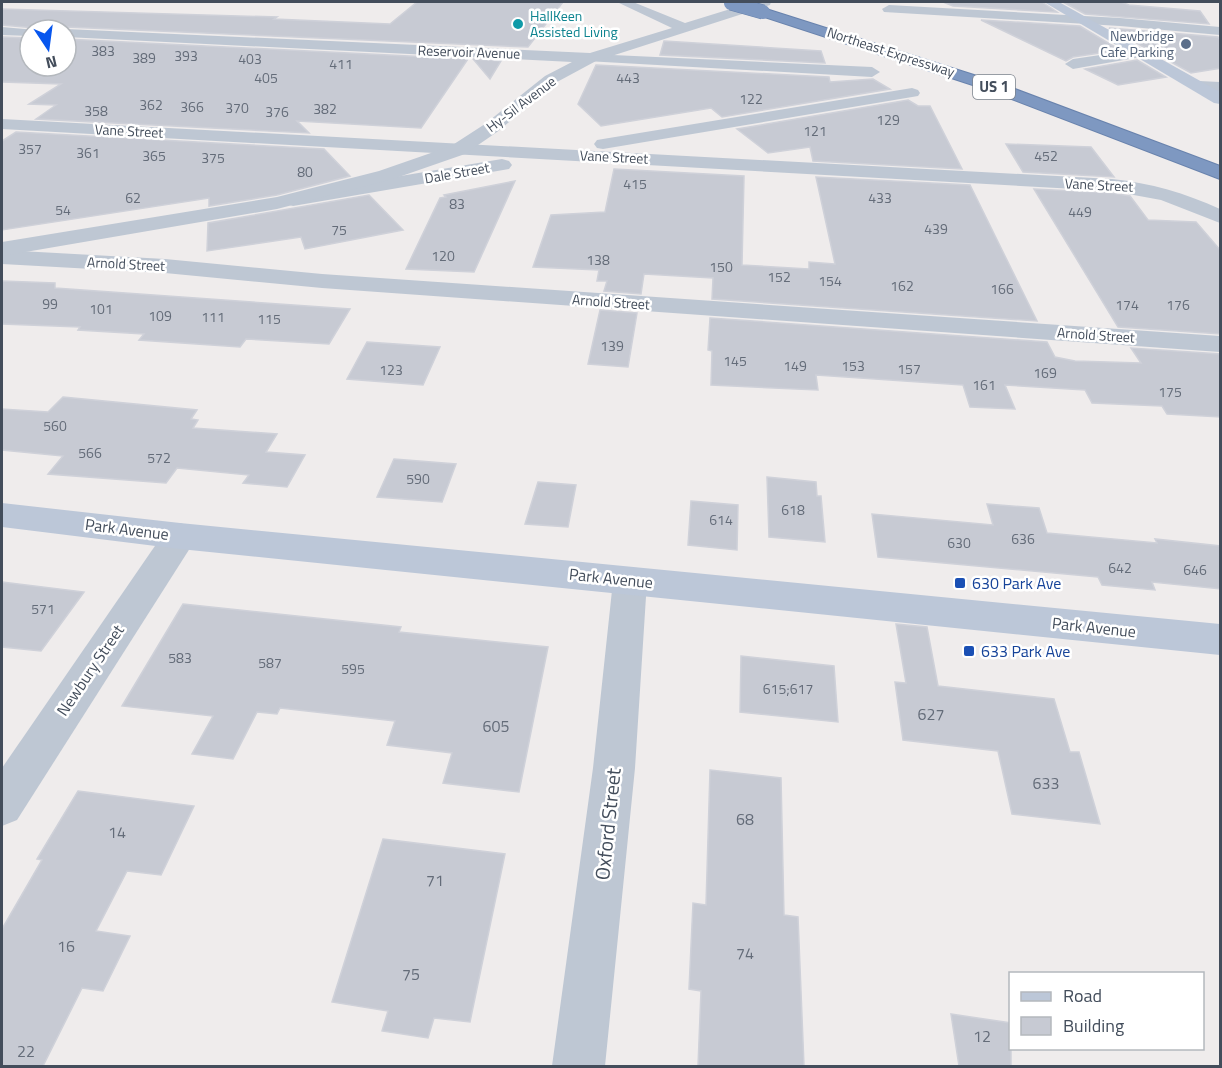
<svg xmlns="http://www.w3.org/2000/svg" width="1222" height="1068" viewBox="0 0 1222 1068" font-family="'Titillium Web',sans-serif">
  <style>
    .building { fill: #c7cad3; stroke: #cfd1d9; stroke-width: 1.5 }
    .lines { fill: none; stroke-linecap: round; stroke-linejoin: round }
    .motorway-casing { stroke: #6983ad; stroke-width: 2 }
    .minor { fill: #bec7d3; fill-rule: evenodd }
    .tertiary { fill: #bec7d3; fill-rule: evenodd }
    .secondary { fill: #bcc7d8; fill-rule: evenodd }
    .motorway { fill: #7e98c1; fill-rule: evenodd }
    .motorway-bridge-casing { stroke: #6983ad; stroke-width: 15; stroke-linecap: butt }
    .motorway-bridge { stroke: #7e98c1; stroke-width: 14 }
    .culture-dot { fill: #0f9aa8; stroke: #fff; stroke-width: 2 }
    .service-dot { fill: #5c6f8a; stroke: #fff; stroke-width: 2 }
    .transit-dot { fill: #1a4fb4; stroke: #fff; stroke-width: 2 }
    .labels { text-anchor: middle; stroke-width: 5; stroke-linejoin: round; paint-order: stroke }
    .far-culture-label { font-size: 14px; fill: #0d838f; stroke: #fff; text-anchor: start }
    .far-service-label { font-size: 14px; fill: #4e5e75; stroke: #fff; text-anchor: end }
    .number-label { font-size: 14px; fill: #646c79 }
    .far-street-label { font-size: 14px; fill: #434d5b; stroke: #fff }
    .shield { fill: #fff; stroke: #7b828c; stroke-width: 1.5 }
    .shield-label { font-size: 15px; font-weight: bold; fill: #434d5b }
    .street-label { font-size: 16px; fill: #434d5b; stroke: #fff }
    .transit-label { font-size: 16px; fill: #164399; stroke: #fff; text-anchor: start }
    .near-number-label { font-size: 16px; fill: #646c79 }
    .near-street-label { font-size: 20px; fill: #434d5b; stroke: #fff }
  </style>
  <rect width="100%" height="100%" fill="#efecec"/>
  <g class="building">
    <polygon points="417,2 563,2 528,47 66,27 59,30 38,30 36,28 2,25 2,9 277,17 274,19 390,24"/>
    <polygon points="943,2 1042,2 1057,12 953,6"/>
    <polygon points="1063,2 1121,2 1129,5 1200,11 1209,24 1085,14"/>
    <polygon points="981,20 1080,26 1120,50 1073,57 1066,61"/>
    <polygon points="1109,28 1218,37 1221,41 1221,68 1191,73"/>
    <polygon points="2,37 30,38 30,66 66,66 66,39 468,59 421,128 297,121 309,133 36,119 56,105 29,104 61,84 2,82"/>
    <polygon points="664,41 821,51 825,63 660,55"/>
    <polygon points="473,59 501,61 490,79"/>
    <polygon points="1137,60 1166,77 1118,85 1085,69"/>
    <polygon points="596,65 829,77 830,82 873,79 890,89 722,117 711,108 601,126 578,104"/>
    <polygon points="908,100 918,106 930,106 962,169 813,161 810,147 768,153 737,129"/>
    <polygon points="16,132 324,149 350,176 277,195 209,206 209,198 2,230 2,141"/>
    <polygon points="1006,144 1091,147 1114,177 1023,172"/>
    <polygon points="614,169 744,176 742,265 809,269 809,262 835,264 816,177 970,185 1037,321 712,299 713,278 644,274 641,294 604,291 607,281 597,281 599,270 533,267 551,215 605,212"/>
    <polygon points="515,181 474,272 406,269 440,198 446,197 444,195"/>
    <polygon points="1034,189 1112,193 1130,196 1148,220 1196,222 1221,251 1221,334 1118,327"/>
    <polygon points="369,195 403,230 305,249 301,237 207,251 208,223"/>
    <polygon points="2,281 55,283 55,288 350,309 329,344 246,339 240,347 139,340 144,334 78,330 80,327 2,324"/>
    <polygon points="600,310 637,313 628,367 588,364"/>
    <polygon points="710,318 1047,342 1055,357 1075,361 1141,363 1131,348 1221,354 1221,417 1167,414 1162,406 1092,403 1085,390 1005,385 1015,409 970,407 963,385 816,375 818,390 711,385 712,351 708,350"/>
    <polygon points="367,342 440,347 423,385 347,379"/>
    <polygon points="63,397 197,410 191,419 198,420 193,428 277,434 266,452 305,455 287,487 243,483 249,475 177,468 166,483 48,474 63,456 2,450 2,409 48,412"/>
    <polygon points="394,459 456,464 442,502 377,497"/>
    <polygon points="767,477 816,482 817,496 821,496 825,542 769,537"/>
    <polygon points="538,482 576,485 568,527 525,524"/>
    <polygon points="691,501 738,505 737,550 688,545"/>
    <polygon points="987,504 1039,508 1047,533 1157,543 1155,539 1221,546 1221,589 1152,582 1155,590 1102,585 1098,577 878,557 872,514 993,525"/>
    <polygon points="2,582 84,592 41,651 2,647"/>
    <polygon points="183,604 401,627 399,632 548,647 519,792 443,783 452,753 387,745 395,721 280,708 277,714 257,712 233,759 192,754 213,716 122,706"/>
    <polygon points="896,624 927,627 938,686 1054,699 1070,752 1079,752 1100,824 1012,814 998,751 903,740 895,682 906,683"/>
    <polygon points="741,656 834,666 838,722 740,712"/>
    <polygon points="710,770 781,778 784,915 798,917 804,1066 698,1066 701,991 689,989 693,903 706,905"/>
    <polygon points="78,791 194,806 161,875 127,871 96,931 130,936 103,991 82,988 43,1066 2,1066 2,929 42,860 37,859"/>
    <polygon points="383,839 505,854 470,1022 434,1018 428,1038 382,1031 388,1011 332,1002"/>
    <polygon points="951,1014 1011,1023 1011,1066 959,1066"/>
  </g>
  <g class="lines">
    <defs>
      <polygon id="motorway" points="763,8 999,83 1220,166 1220,179 988,90 758,15 756,12 758,9"/>
    </defs>
    <use href="#motorway" class="motorway-casing"/>
    <g class="minor">
      <polygon points="889,5 1120,18 1220,27 1220,35 1120,26 884,12 882,9"/>
      <polygon points="1141,49 1148,53 1146,56 1073,69 1065,64 1073,59"/>
      <polygon points="591,54 872,67 880,72 872,77 586,61 584,58 586,55"/>
      <polygon points="1199,81 1220,82 1220,92 1193,89 1191,86 1193,83"/>
      <polygon points="912,88 918,90 920,93 918,96 603,149 597,148 594,144 597,140 603,139"/>
      <path d="M2,119L1112,179C1151,183 1185,193 1220,209V223L1161,200L1112,191L2,129Z"/>
      <polygon points="502,159 509,161 512,165 509,169 293,206 286,204 283,200 286,196 293,194"/>
      <polygon points="2,250 165,259 322,274 1220,336 1220,352 322,288 165,273 2,264"/>
      <polygon points="180,523 192,527 197,536 192,545 17,820 2,826 2,768 168,527"/>
      <polygon points="630,567 642,571 647,581 635,768 605,1066 552,1066 593,768 613,581 618,571"/>
    </g>
    <g class="tertiary">
      <polygon points="617,2 633,2 685,23 753,2 771,2 770,5 596,61 557,82 497,132 465,154 393,179 277,209 2,256 2,242 277,197 379,171 451,146 485,124 545,76 572,62 66,37 66,30 61,30 66,29 590,53 672,28"/>
      <polygon points="2,27 36,30 30,30 30,36 2,35"/>
    </g>
    <g class="secondary">
      <polygon points="1044,2 1059,2 1220,92 1220,104 1214,103"/>
      <polygon points="2,503 180,523 1220,624 1220,655 180,549 2,527"/>
    </g>
    <use href="#motorway" class="motorway"/>
    <defs>
      <polyline id="motorway-bridge" points="731,3 763,12"/>
    </defs>
    <use href="#motorway-bridge" class="motorway-bridge-casing"/>
    <use href="#motorway-bridge" class="motorway-bridge"/>
  </g>
  <circle class="culture-dot" cx="518" cy="24" r="6"/>
  <circle class="service-dot" cx="1186" cy="44" r="6"/>
  <g class="transit-dot">
    <rect x="954" y="577" width="12" height="12" rx="3"/>
    <rect x="963" y="645" width="12" height="12" rx="3"/>
  </g>
  <g class="labels">
    <g class="far-culture-label">
      <text x="530" y="21">HallKeen<tspan x="530" dy="16">Assisted Living</tspan></text>
    </g>
    <g class="far-service-label">
      <text x="1174" y="41">Newbridge<tspan x="1174" dy="16">Cafe Parking</tspan></text>
    </g>
    <g class="number-label">
      <text x="103" y="56">383</text>
      <text x="186" y="61">393</text>
      <text x="144" y="63">389</text>
      <text x="250" y="64">403</text>
      <text x="341" y="69">411</text>
      <text x="266" y="83">405</text>
      <text x="628" y="83">443</text>
      <text x="751" y="104">122</text>
      <text x="151" y="110">362</text>
      <text x="192" y="112">366</text>
      <text x="237" y="113">370</text>
      <text x="325" y="114">382</text>
      <text x="96" y="116">358</text>
      <text x="277" y="117">376</text>
      <text x="888" y="125">129</text>
      <text x="815" y="136">121</text>
      <text x="30" y="154">357</text>
      <text x="88" y="158">361</text>
      <text x="154" y="161">365</text>
      <text x="1046" y="161">452</text>
      <text x="213" y="163">375</text>
      <text x="305" y="177">80</text>
      <text x="635" y="189">415</text>
      <text x="133" y="203">62</text>
      <text x="880" y="203">433</text>
      <text x="457" y="209">83</text>
      <text x="63" y="215">54</text>
      <text x="1080" y="217">449</text>
      <text x="936" y="234">439</text>
      <text x="339" y="235">75</text>
      <text x="443" y="261">120</text>
      <text x="598" y="265">138</text>
      <text x="721" y="272">150</text>
      <text x="779" y="282">152</text>
      <text x="830" y="286">154</text>
      <text x="902" y="291">162</text>
      <text x="1002" y="294">166</text>
      <text x="50" y="309">99</text>
      <text x="1127" y="310">174</text>
      <text x="1178" y="310">176</text>
      <text x="101" y="314">101</text>
      <text x="160" y="321">109</text>
      <text x="213" y="322">111</text>
      <text x="269" y="324">115</text>
      <text x="612" y="351">139</text>
      <text x="735" y="366">145</text>
      <text x="795" y="371">149</text>
      <text x="853" y="371">153</text>
      <text x="909" y="374">157</text>
      <text x="391" y="375">123</text>
      <text x="1045" y="378">169</text>
      <text x="984" y="390">161</text>
      <text x="1170" y="397">175</text>
      <text x="55" y="431">560</text>
      <text x="90" y="458">566</text>
      <text x="159" y="463">572</text>
      <text x="418" y="484">590</text>
      <text x="793" y="515">618</text>
      <text x="721" y="525">614</text>
      <text x="1023" y="544">636</text>
      <text x="959" y="548">630</text>
      <text x="1120" y="573">642</text>
      <text x="1195" y="575">646</text>
      <text x="43" y="614">571</text>
      <text x="180" y="663">583</text>
      <text x="270" y="668">587</text>
      <text x="353" y="674">595</text>
      <text x="788" y="694">615;617</text>
    </g>
    <g class="far-street-label">
      <text transform="translate(469 52) rotate(2)" y="5">Reservoir Avenue</text>
      <text transform="translate(891 52) rotate(18)" y="5">Northeast Expressway</text>
      <text transform="translate(521 104) rotate(-37)" y="5">Hy-Sil Avenue</text>
      <text transform="translate(129 131) rotate(3)" y="5">Vane Street</text>
      <text transform="translate(614 157) rotate(3)" y="5">Vane Street</text>
      <text transform="translate(457 173) rotate(-10)" y="5">Dale Street</text>
      <text transform="translate(1099 185) rotate(3)" y="5">Vane Street</text>
      <text transform="translate(126 264) rotate(3)" y="5">Arnold Street</text>
      <text transform="translate(611 302) rotate(4)" y="5">Arnold Street</text>
      <text transform="translate(1096 335) rotate(4)" y="5">Arnold Street</text>
    </g>
    <rect class="shield" x="973" y="75" width="42" height="24" rx="4.5"/>
    <g class="shield-label">
      <text x="994" y="92">US 1</text>
    </g>
    <g class="street-label">
      <text transform="translate(127 529) rotate(7)" y="6">Park Avenue</text>
      <text transform="translate(611 578) rotate(6)" y="6">Park Avenue</text>
      <text transform="translate(1094 627) rotate(6)" y="6">Park Avenue</text>
      <text transform="translate(90 670) rotate(-56)" y="6">Newbury Street</text>
    </g>
    <g class="transit-label">
      <text x="972" y="589">630 Park Ave</text>
      <text x="981" y="657">633 Park Ave</text>
    </g>
    <g class="near-number-label">
      <text x="931" y="720">627</text>
      <text x="496" y="732">605</text>
      <text x="1046" y="789">633</text>
      <text x="745" y="825">68</text>
      <text x="117" y="838">14</text>
      <text x="435" y="886">71</text>
      <text x="66" y="952">16</text>
      <text x="745" y="959">74</text>
      <text x="411" y="980">75</text>
      <text x="982" y="1042">12</text>
      <text x="26" y="1057">22</text>
    </g>
    <g class="near-street-label">
      <text transform="translate(608 824) rotate(-84)" y="7">Oxford Street</text>
    </g>
  </g>
  <rect width="1222" height="1068" fill="none" stroke="#434d5b" stroke-width="6"/>
  <rect x="1009" y="972" width="195" height="78" fill="#ffffff" stroke="#b4b8bd" stroke-width="1.5"/>
  <rect x="1021" y="992" width="30" height="9" fill="#bcc7d8" stroke="#b4b8bd" stroke-width="1.5"/>
  <text x="1063" y="1002" font-size="18" fill="#434d5b">Road</text>
  <rect x="1021" y="1017" width="30" height="18" fill="#c7cad3" stroke="#b4b8bd" stroke-width="1.5"/>
  <text x="1063" y="1032" font-size="18" fill="#434d5b">Building</text>
  <g transform="translate(48 48) rotate(167)"><circle r="28" fill="#ffffff" stroke="#b4b8bd" stroke-width="1.5"/>
  <path d="M0-4.5L10 22L0 15L-10 22Z" fill="#0756ee"/>
  <text y="-9" font-size="16" font-weight="bold" text-anchor="middle" fill="#434d5b">N</text>
  </g>
</svg>
